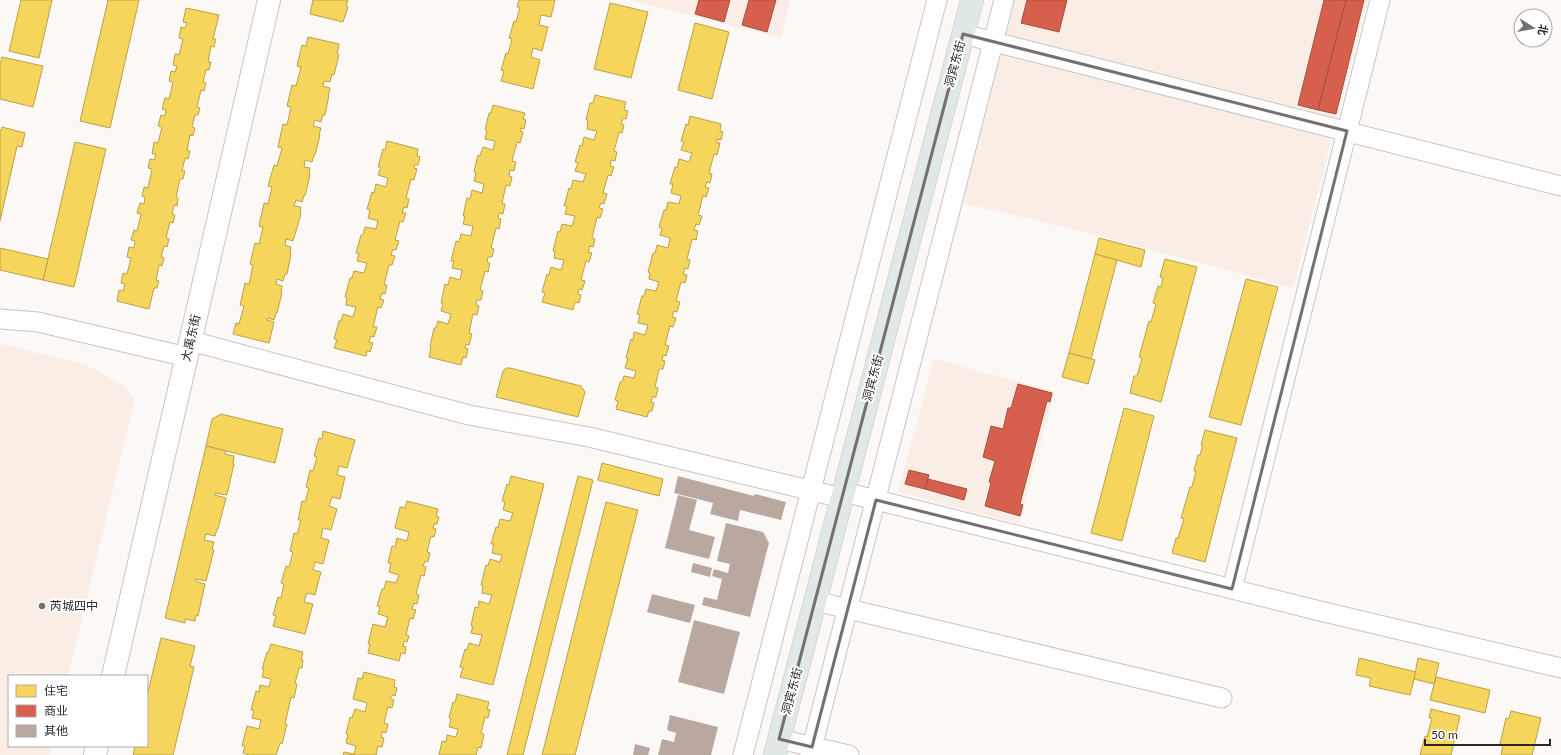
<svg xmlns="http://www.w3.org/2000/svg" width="1561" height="755" viewBox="0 0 1561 755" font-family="Lato,'Noto Sans SC',sans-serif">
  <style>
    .built { fill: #f9ede6 }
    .homes { fill: #f6d55c; stroke: #b9a14b }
    .shops { fill: #d6604d; stroke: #a34f41 }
    .building { fill: #b8a89f }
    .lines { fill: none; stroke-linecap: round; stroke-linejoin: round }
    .minor-casing { stroke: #c9c5c3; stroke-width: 21 }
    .tertiary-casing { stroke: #c9c5c3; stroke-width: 24 }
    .primary-casing { stroke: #d8d6d4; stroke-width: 24 }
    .minor { stroke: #fffefe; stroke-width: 19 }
    .tertiary { stroke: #fffefe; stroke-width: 22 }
    .primary { stroke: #e0e8e8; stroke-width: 22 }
    .marked { fill: none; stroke: #75706e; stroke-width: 3; stroke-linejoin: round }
    .poi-dot { fill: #75706e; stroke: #fff; stroke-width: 1.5 }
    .labels { text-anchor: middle; stroke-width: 4; stroke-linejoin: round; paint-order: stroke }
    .street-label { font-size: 12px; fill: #2c2724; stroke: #fff }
    .poi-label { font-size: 12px; fill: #2c2724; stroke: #fff; text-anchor: start }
  </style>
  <rect width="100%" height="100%" fill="#fcf8f6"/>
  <g class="built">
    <polygon points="629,0 790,0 781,38"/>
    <polygon points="1014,0 1368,0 1293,288 1096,235 962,203"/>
    <polygon points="0,344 86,365 123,385 135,399 68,676 9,676 9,746 51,746 49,755 0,755"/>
    <polygon points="934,359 1055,391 1019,524 898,492"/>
  </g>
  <g class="homes">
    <polygon points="21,0 52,0 39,58 9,51"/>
    <polygon points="108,0 139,0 110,128 80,121"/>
    <polygon points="313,0 348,0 346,6 348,7 343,22 310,14"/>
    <polygon points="519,0 555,0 551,17 541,15 539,25 548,27 542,51 533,48 531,57 540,60 533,89 501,81 504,71 501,70 506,53 508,54 512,39 509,38 514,21 516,22 520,7 517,7"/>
    <polygon points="610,3 648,12 631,78 594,69"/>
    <polygon points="186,8 219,15 213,39 216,39 214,47 211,46 208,62 211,62 209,70 206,70 203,82 206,83 204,91 201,90 197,107 200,108 198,115 195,115 192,127 195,128 193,136 190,135 187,151 190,151 188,159 185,158 182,171 185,171 183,179 180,179 176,197 178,198 177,206 174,205 172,214 175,215 173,223 170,222 166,238 169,239 167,247 164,246 161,257 164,258 162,266 159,265 156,280 159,281 157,288 154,288 149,309 117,301 119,290 123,291 125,284 121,283 123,273 127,274 131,258 127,257 129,247 134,248 135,241 131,240 134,230 137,231 141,214 137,213 140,203 144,204 145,197 142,196 144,187 148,188 152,169 148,168 150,159 154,160 156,154 152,154 154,142 158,143 162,127 158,126 161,115 165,116 166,110 162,109 165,98 169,99 173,82 169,81 171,71 175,72 177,66 173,65 175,54 179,55 183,39 179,38 181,27 185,28 187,23 183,22"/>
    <polygon points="695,23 729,32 712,99 678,90"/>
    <polygon points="308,37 339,44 337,54 339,55 334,75 332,74 330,82 324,81 323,86 330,88 328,95 329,95 325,115 323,115 321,122 315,120 313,126 321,128 319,135 320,135 315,155 314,155 312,162 305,160 304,167 310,168 309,175 310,175 305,196 304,195 302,202 296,200 294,206 301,207 300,214 301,214 293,241 286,239 285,245 291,247 290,254 291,254 287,274 285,274 283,281 277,279 276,284 282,286 281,293 282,293 277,313 276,313 274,320 268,318 267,320 274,322 269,343 233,334 236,323 239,324 244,306 240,305 245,283 249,284 253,265 250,264 255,243 259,244 263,227 259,226 264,203 268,204 272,187 268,186 274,165 277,166 282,148 278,147 283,124 287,125 291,107 287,106 292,85 296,86 301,67 297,66 302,45 306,46"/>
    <polygon points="2,57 43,66 33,107 0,99 0,65"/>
    <polygon points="595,95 626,102 624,110 628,111 626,119 623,118 621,124 624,125 622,133 619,132 614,151 617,152 615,161 611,160 610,166 614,167 611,176 608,175 603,193 607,194 604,204 601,203 599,208 603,209 600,218 597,217 592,238 595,239 593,247 590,246 588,252 592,253 589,262 586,261 581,280 585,281 582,290 579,289 578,294 581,295 579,303 575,302 573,310 542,302 545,293 542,292 547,274 549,275 551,267 561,270 564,260 554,258 555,251 553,251 558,231 560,232 562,224 572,226 575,216 565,214 567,206 564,206 569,188 571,189 573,180 583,182 586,174 575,171 578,163 575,162 580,145 582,146 584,137 594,140 597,131 587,129 588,120 586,120 590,103 593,103"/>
    <polygon points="493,105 525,113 523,119 526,120 524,129 521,128 520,131 523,132 520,143 517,142 512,161 516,162 514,171 510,170 509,176 512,177 510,186 506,185 502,203 505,204 503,214 499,213 498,218 501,219 499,229 496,228 491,248 494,249 492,257 488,257 487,262 490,263 488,272 485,271 480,290 483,291 481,300 477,300 476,305 479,306 477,315 473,314 469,333 472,334 469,345 466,344 465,348 468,349 466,358 463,357 461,365 429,357 431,347 430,346 434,328 436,328 438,321 448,324 451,314 441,311 443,303 441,303 445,284 448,285 450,277 460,280 462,270 452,268 454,261 451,261 456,241 459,242 461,234 471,236 473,226 463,224 465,216 463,216 467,198 470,199 472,190 482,193 484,184 474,181 476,173 474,172 478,155 480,156 483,147 493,150 495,141 485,139 487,130 485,130 489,113 491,113"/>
    <polygon points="690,116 721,124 720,131 723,132 721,140 717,139 717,143 720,143 717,155 714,154 709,173 712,174 710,183 707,182 705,187 709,188 706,197 703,196 698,215 702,216 699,225 696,224 694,230 698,231 696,240 692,239 687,259 690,260 688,269 685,268 683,274 687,275 685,283 681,282 676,301 680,302 677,312 674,311 672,317 676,318 673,327 670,326 665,345 669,346 666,356 663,355 662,360 665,361 663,369 659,369 655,387 658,388 656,397 652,397 651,402 654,403 652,411 649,411 647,417 616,409 618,401 615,400 620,382 622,382 624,376 634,378 636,371 625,368 628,358 626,358 631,339 633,340 634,332 645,335 648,325 638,323 640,315 637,314 642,296 644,296 646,289 656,291 659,282 649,279 650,273 648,272 653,253 655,253 657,245 668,248 670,238 660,235 662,228 659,227 664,210 666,210 668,202 679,204 681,196 671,193 673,184 670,184 675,167 677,168 679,159 689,162 692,153 681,150 684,142 681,141 686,124 688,125"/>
    <polygon points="2,127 25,133 22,147 17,146 0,221 0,132"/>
    <polygon points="387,141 418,149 417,156 420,157 418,165 414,165 414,168 417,169 414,180 411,179 406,198 409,199 407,208 404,207 402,213 406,213 403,222 400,221 395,240 399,241 396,250 393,249 391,255 395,256 392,265 389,265 384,285 387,285 385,294 382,293 380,299 384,300 381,308 378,307 373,327 377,327 374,337 371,336 369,342 373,343 370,352 367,351 366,356 334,348 337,340 334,339 339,321 341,321 343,314 353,317 356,307 346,305 347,298 345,297 350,278 352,278 354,271 364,273 367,263 357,261 359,253 356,253 361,235 363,235 365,227 376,229 378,221 368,218 370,210 367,209 372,192 374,193 376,184 386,187 388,178 378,175 381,167 378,167 383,149 385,150"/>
    <polygon points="75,142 106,149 74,287 43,280"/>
    <polygon points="1099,238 1145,250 1141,267 1095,254"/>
    <polygon points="0,248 48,259 43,280 0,270"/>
    <polygon points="1095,254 1117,260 1091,359 1069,353"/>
    <polygon points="1165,259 1197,267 1161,402 1130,393 1134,376 1137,376 1142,358 1139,357 1149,321 1151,322 1156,304 1153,303 1158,286 1161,287 1163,278 1160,277"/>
    <polygon points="1246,279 1278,287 1241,425 1209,417"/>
    <polygon points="1069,353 1095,360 1088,384 1062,377"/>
    <polygon points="506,368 510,368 581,386 585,392 578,417 496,397 503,371"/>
    <polygon points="1124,408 1154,416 1122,541 1091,533"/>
    <polygon points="221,414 283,429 275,463 206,446 212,419"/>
    <polygon points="1205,430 1237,438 1205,562 1172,553 1176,538 1178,538 1184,519 1181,518 1190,487 1192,487 1196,471 1194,471 1198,455 1200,455 1203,445 1201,445"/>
    <polygon points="323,431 355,440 347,468 339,466 337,475 345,477 340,499 332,497 329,506 337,509 331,530 323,528 321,538 329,540 323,564 315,562 313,570 321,572 315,595 307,593 304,602 313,604 305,634 273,626 276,616 273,615 278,597 281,598 284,584 281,583 286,566 289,567 293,552 290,551 294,533 297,534 301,520 298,520 302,501 305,502 309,488 306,487 310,470 313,471 317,457 314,456 319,438 322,439"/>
    <polygon points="206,446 226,451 225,454 234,456 233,464 234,464 227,495 215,493 215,495 226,498 218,529 217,529 215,536 206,534 204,540 214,542 212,549 214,550 206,581 195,579 195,581 205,584 198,616 196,615 195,621 185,619 185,623 165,618"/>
    <polygon points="602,463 663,479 659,496 598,480"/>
    <polygon points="511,476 544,484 493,685 460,677 463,668 460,667 465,649 467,650 469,643 479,646 482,635 471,633 473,626 471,626 475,607 478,608 479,601 489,604 492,595 482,593 483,586 481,585 486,565 488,566 490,559 500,562 502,555 492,553 494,544 491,544 496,527 498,528 500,519 510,521 513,513 503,510 505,502 502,501 507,484 509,485"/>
    <polygon points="578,476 593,480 523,755 507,755"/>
    <polygon points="407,501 438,509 436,516 439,517 437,524 434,524 433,528 436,529 434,537 431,536 427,552 430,553 428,562 425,561 423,566 426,567 424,576 421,575 416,594 419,595 417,604 414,603 412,609 416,610 413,619 410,618 406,635 409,636 407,642 404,641 403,646 406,647 405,654 401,653 399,661 368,653 370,644 368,644 373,624 385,627 388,617 378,614 380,607 377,606 382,589 384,589 386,581 396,583 399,575 389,572 391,563 388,563 392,546 395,547 397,538 407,541 409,532 395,528 400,507 405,508"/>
    <polygon points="606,502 638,510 575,755 542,755"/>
    <polygon points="161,638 195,646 190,666 194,667 173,755 133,755 135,746 147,746 147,696"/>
    <polygon points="271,644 303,652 301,660 303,660 302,668 299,668 295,683 297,684 294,698 291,697 285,724 287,724 282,744 280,743 276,755 249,755 243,753 245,746 242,746 247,726 259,729 261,720 252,718 254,711 251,710 256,691 259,692 260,685 269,687 271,679 262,677 264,669 262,669 267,652 268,653"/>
    <polygon points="1359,658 1416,672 1410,695 1369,686 1371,678 1356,675"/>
    <polygon points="1418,658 1439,663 1434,684 1414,679"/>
    <polygon points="364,672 395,680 394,687 397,688 395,696 392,695 390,699 394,700 392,708 388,707 384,723 388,724 386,733 382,732 381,737 384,738 382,747 378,746 376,755 343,755 344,752 354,754 356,746 346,743 348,734 346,734 350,717 352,718 355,709 365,712 367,703 353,699 358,678 362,679"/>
    <polygon points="1436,677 1490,690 1485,713 1430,700"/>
    <polygon points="457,694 489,702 487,709 490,710 488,718 485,717 481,733 484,734 481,748 478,747 476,755 439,755 442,741 446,742 447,735 456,737 458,729 449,727 451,719 449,718 453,702 455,703"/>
    <polygon points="1431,709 1460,716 1451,755 1420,755 1425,736 1427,737 1432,718 1429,718"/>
    <polygon points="1511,711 1541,718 1532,755 1501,755 1503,745 1500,744 1506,718 1509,719"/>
  </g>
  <g class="shops">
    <polygon points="699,0 730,0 724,22 695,14"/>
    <polygon points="749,0 776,0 767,32 742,25"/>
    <polygon points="1027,0 1067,0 1059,32 1021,23"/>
    <polygon points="1324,0 1346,0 1318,110 1298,105"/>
    <polygon points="1346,0 1364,0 1336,114 1318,110"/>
    <polygon points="1018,384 1052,393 1050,402 1047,401 1020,504 1023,505 1020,516 985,506 991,483 989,482 995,461 983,457 991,426 1003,429 1008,408 1011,408"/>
    <polygon points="909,470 929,475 925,489 905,484"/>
    <polygon points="928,479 967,489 964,500 925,489"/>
  </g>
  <g class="building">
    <polygon points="678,476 754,496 755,494 786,502 781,520 740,510 738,521 710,514 713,503 674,493"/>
    <polygon points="678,495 697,500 689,530 715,537 709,559 665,548"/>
    <polygon points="726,523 763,532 769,543 750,617 702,605 704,597 717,600 722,579 712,576 714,569 728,573 730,564 717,561"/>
    <polygon points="693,563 712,568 710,577 691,572"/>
    <polygon points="652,594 695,605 690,623 647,612"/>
    <polygon points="694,620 740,632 724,694 678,682"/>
    <polygon points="670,715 718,727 711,755 658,755 662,739 674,742 676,733 667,730"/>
    <polygon points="635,744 650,748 648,755 633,755"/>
  </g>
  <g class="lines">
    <defs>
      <g id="minor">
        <polyline points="963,34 1561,186"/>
        <polyline points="0,319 38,322 187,357"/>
        <polyline points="191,341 469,415 589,437 842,498"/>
        <polyline points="844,492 1320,611 1561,668"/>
        <polyline points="1232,589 1380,0"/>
        <polyline points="815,601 1222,698"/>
        <polyline points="779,739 849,755"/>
        <polyline points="743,755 937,0"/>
        <polyline points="810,755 1004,0"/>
      </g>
      <g id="tertiary">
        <polyline points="113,676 269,0"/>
        <polyline points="95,755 97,746"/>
      </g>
      <polyline id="primary" points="775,755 972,0"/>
    </defs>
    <use href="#minor" class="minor-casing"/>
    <use href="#tertiary" class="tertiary-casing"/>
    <use href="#primary" class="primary-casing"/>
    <use href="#minor" class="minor"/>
    <use href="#tertiary" class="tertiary"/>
    <use href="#primary" class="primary"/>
  </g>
  <path class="marked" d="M963,34L1347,131L1232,589L876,500L812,747L779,739Z"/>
  <circle class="poi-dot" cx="42" cy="606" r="4"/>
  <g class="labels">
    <g class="street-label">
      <text transform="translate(955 64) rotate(-75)" y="4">洞宾东街</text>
      <text transform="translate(191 338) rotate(-77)" y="4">大禹东街</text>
      <text transform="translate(873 378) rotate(-75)" y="4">洞宾东街</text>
      <text transform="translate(792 691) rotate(-75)" y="4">洞宾东街</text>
    </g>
    <g class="poi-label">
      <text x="50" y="610">芮城四中</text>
    </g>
  </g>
  <rect x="8" y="675" width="140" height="72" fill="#ffffff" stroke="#aba9a7"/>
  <rect x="16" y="685" width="20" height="12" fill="#f6d55c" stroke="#aba9a7"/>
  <text x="44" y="695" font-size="12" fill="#2c2724">住宅</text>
  <rect x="16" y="705" width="20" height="12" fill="#d6604d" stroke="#aba9a7"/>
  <text x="44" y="715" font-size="12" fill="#2c2724">商业</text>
  <rect x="16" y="725" width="20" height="12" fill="#b8a89f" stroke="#aba9a7"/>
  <text x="44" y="735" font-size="12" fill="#2c2724">其他</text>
  <g transform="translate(1533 28) rotate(101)"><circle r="19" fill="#ffffff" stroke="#aba9a7"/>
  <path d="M0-3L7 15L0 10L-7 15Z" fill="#75706e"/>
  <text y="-6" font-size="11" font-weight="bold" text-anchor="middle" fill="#2c2724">北</text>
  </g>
  <path d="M1425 739v6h125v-6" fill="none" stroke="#2c2724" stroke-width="2"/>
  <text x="1431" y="739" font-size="12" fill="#2c2724" stroke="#ffffff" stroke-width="3" paint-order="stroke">50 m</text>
</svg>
